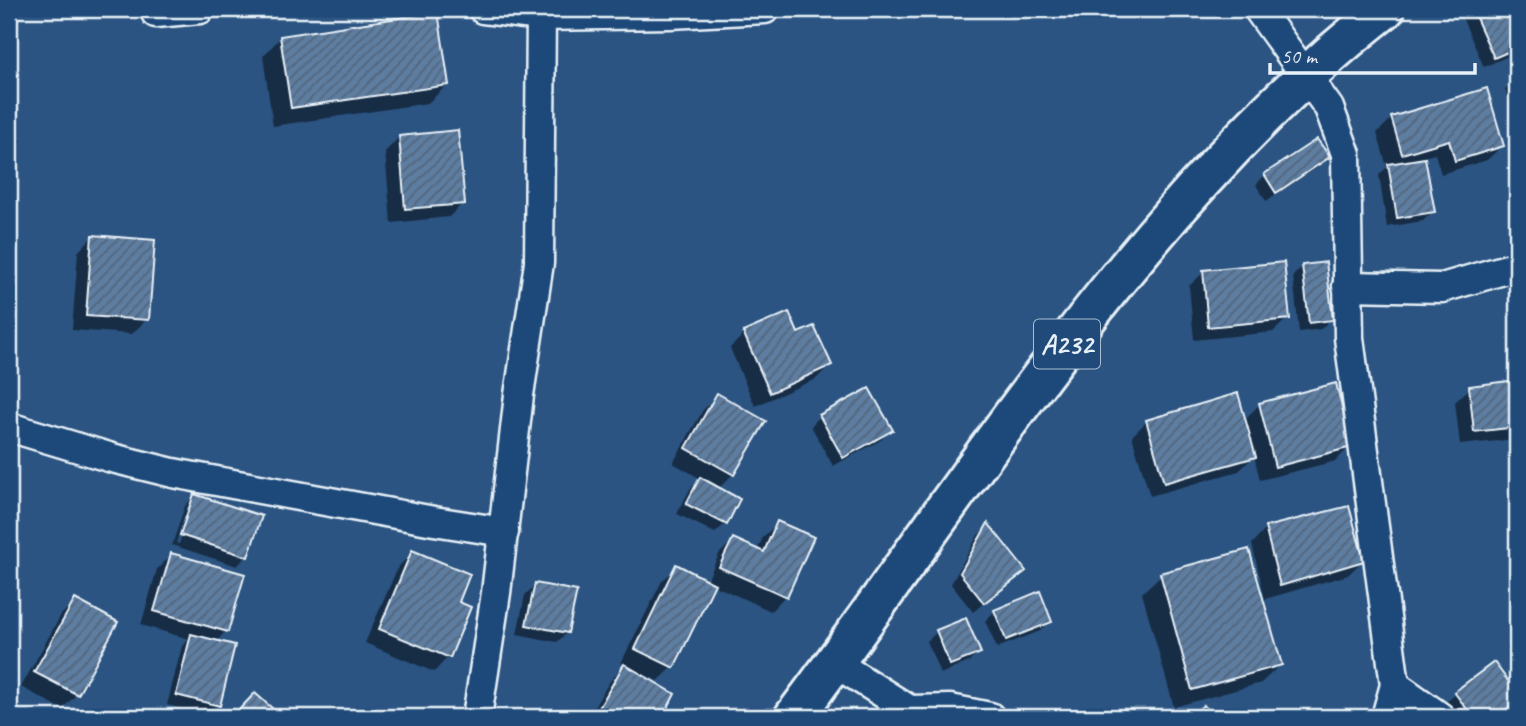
<svg xmlns="http://www.w3.org/2000/svg" width="1526" height="726" viewBox="0 0 1526 726" font-family="Caveat,sans-serif">
  <style>
    .shadow { fill: #0007; fill-rule: evenodd }
    .building { fill: url(#building-hatch); stroke: #e8f1f8; stroke-width: 2 }
    .lines { fill: none; stroke-linecap: round; stroke-linejoin: round }
    .street-casing { stroke: #e8f1f8; stroke-width: 33 }
    .primary-casing { stroke: #e8f1f8; stroke-width: 44 }
    .street { stroke: #1f4a7a; stroke-width: 28 }
    .primary { stroke: #1f4a7a; stroke-width: 38 }
    .labels { text-anchor: middle; stroke-width: 5; stroke-linejoin: round; paint-order: stroke }
    .shield { fill: #1f4a7a; stroke: #acbfd2; stroke-width: 2 }
    .shield-label { font-size: 28px; font-weight: bold; fill: #e8f1f8 }
  </style>
  <defs>
    <pattern id="building-hatch" width="6" height="6" patternUnits="userSpaceOnUse" patternTransform="scale(1.75)"><rect width="6" height="6" fill="#5d7da1"/><path d="M-1 1l2-2M0 6l6-6M5 7l2-2" fill="none" stroke="#53657a"/></pattern>
  </defs>
  <rect width="100%" height="100%" fill="#2b5482"/>
  <filter id="ink" filterUnits="userSpaceOnUse"><feTurbulence type="fractalNoise" baseFrequency=".0143" numOctaves="2"/><feDisplacementMap in="SourceGraphic" scale="14" xChannelSelector="R" yChannelSelector="G"/><feConvolveMatrix kernelMatrix="1 2 1 2 8 2 1 2 1" color-interpolation-filters="sRGB"/></filter>
  <g filter="url(#ink)">
    <g class="shadow">
      <polygon points="1467,9 1517,9 1517,52 1484,67 1461,15"/>
      <polygon points="281,37 447,85 428,103 273,126 263,56"/>
      <polygon points="1517,77 1517,120 1505,90"/>
      <polygon points="1392,118 1502,146 1487,160 1441,174 1435,154 1423,157 1433,211 1423,221 1387,227 1379,175 1387,167 1377,133"/>
      <polygon points="399,137 463,203 449,217 391,223 385,152"/>
      <polygon points="1517,151 1517,176 1510,158"/>
      <polygon points="1328,157 1318,167 1266,201 1256,185 1265,175"/>
      <polygon points="92,237 147,319 132,334 72,330 78,252"/>
      <polygon points="1303,266 1331,319 1321,329 1299,332 1293,276"/>
      <polygon points="1204,272 1288,318 1273,332 1194,340 1189,286"/>
      <polygon points="744,334 797,335 830,365 816,379 755,406 730,348"/>
      <polygon points="1517,382 1517,439 1460,445 1455,402 1470,388"/>
      <polygon points="717,396 733,474 718,489 725,524 715,533 677,514 690,489 701,479 673,463 703,410"/>
      <polygon points="1260,404 1350,446 1336,461 1260,480 1254,456 1239,471 1150,496 1132,436 1147,421 1244,420"/>
      <polygon points="820,416 890,430 881,440 833,466 811,426"/>
      <path d="M194,496L247,556L237,566L172,545L185,506ZM188,505H192L179,544L176,543Z"/>
      <polygon points="778,523 811,538 785,596 771,611 713,585 673,667 658,681 641,673 639,675 673,694 661,717 588,717 610,681 625,665 621,663 662,581 677,567 707,581 719,554 733,540 757,551 763,537"/>
      <polygon points="988,526 1023,571 973,612 951,584 978,535"/>
      <polygon points="1266,529 1362,561 1348,575 1265,599 1252,544"/>
      <polygon points="413,552 456,603 469,608 448,657 434,672 365,643 398,567"/>
      <polygon points="172,555 226,631 216,642 218,705 209,715 167,705 182,646 189,639 141,625 157,569"/>
      <polygon points="1161,575 1280,665 1261,683 1174,707 1142,593"/>
      <polygon points="535,585 567,633 557,642 517,634 525,595"/>
      <polygon points="75,601 116,623 77,694 62,709 21,687 61,615"/>
      <polygon points="995,611 1049,622 1040,631 997,648 985,621"/>
      <polygon points="937,632 979,652 969,662 940,674 927,641"/>
      <polygon points="1493,664 1517,696 1517,700 1497,717 1456,717 1445,703"/>
    </g>
    <g class="building">
      <polygon points="1472,9 1517,9 1517,48 1494,58"/>
      <polygon points="438,12 449,85 291,108 280,36"/>
      <polygon points="1487,88 1504,146 1455,161 1449,140 1402,154 1391,117"/>
      <polygon points="458,130 465,204 405,209 399,136"/>
      <polygon points="1317,139 1330,157 1276,193 1264,174"/>
      <polygon points="1425,158 1435,212 1397,218 1388,164"/>
      <polygon points="92,235 155,240 149,320 86,316"/>
      <polygon points="1284,262 1290,319 1208,327 1203,270"/>
      <polygon points="1326,262 1333,320 1309,323 1302,265"/>
      <polygon points="789,312 798,333 814,326 832,365 770,393 743,332"/>
      <polygon points="1517,380 1517,427 1474,432 1469,386"/>
      <polygon points="1336,383 1352,447 1275,467 1259,403"/>
      <polygon points="869,388 893,430 843,458 819,415"/>
      <polygon points="717,393 766,421 734,475 686,448"/>
      <polygon points="1238,393 1256,457 1164,483 1146,420"/>
      <polygon points="700,477 740,499 727,525 686,504"/>
      <polygon points="194,494 262,516 248,557 180,535"/>
      <polygon points="1349,506 1364,561 1280,586 1265,527"/>
      <polygon points="777,521 814,537 787,597 719,567 733,538 764,552"/>
      <polygon points="988,523 1026,571 984,603 960,573"/>
      <polygon points="1249,549 1282,665 1192,690 1160,573"/>
      <polygon points="412,550 470,574 459,602 471,607 450,658 379,629"/>
      <polygon points="171,553 245,574 228,632 154,611"/>
      <polygon points="676,564 715,584 674,668 635,649"/>
      <polygon points="535,583 577,591 568,633 526,625"/>
      <polygon points="1040,591 1052,622 1006,640 994,610"/>
      <polygon points="75,599 118,622 78,695 34,672"/>
      <polygon points="966,618 981,653 950,665 936,630"/>
      <polygon points="191,634 235,645 220,706 176,695"/>
      <polygon points="1494,662 1517,693 1517,701 1496,717 1473,717 1454,692"/>
      <polygon points="624,664 675,694 663,717 594,717"/>
      <polygon points="255,693 282,717 232,717"/>
      <polygon points="1204,705 1213,717 1188,717"/>
    </g>
    <g class="lines">
      <defs>
        <g id="street">
          <polyline points="483,9 541,16 670,14 765,9"/>
          <polyline points="1258,9 1329,108 1346,154 1349,338 1395,685 1386,717"/>
          <polyline points="156,13 200,9"/>
          <polyline points="1347,286 1442,288 1517,266"/>
          <polyline points="9,427 112,458 173,473 434,521 504,532"/>
          <polyline points="835,663 921,717"/>
          <polyline points="1395,685 1440,717"/>
          <polyline points="911,710 950,709 990,717"/>
          <polyline points="477,717 496,593 519,395 539,263 541,9"/>
        </g>
        <path id="primary" d="M794,717C976,475 1144,197 1385,9"/>
      </defs>
      <use href="#street" class="street-casing"/>
      <use href="#primary" class="primary-casing"/>
      <use href="#street" class="street"/>
      <use href="#primary" class="primary"/>
    </g>
  </g>
  <g class="labels">
    <rect class="shield" x="1034" y="319.5" width="66" height="49" rx="5"/>
    <g class="shield-label">
      <text x="1067" y="354">A232</text>
    </g>
  </g>
  <rect width="1526" height="726" fill="none" stroke="#1f4a7a" stroke-width="35"/>
  <rect x="18" y="18" width="1491" height="691" fill="none" stroke="#e8f1f8" stroke-width="2.5" filter="url(#ink)"/>
  <path d="M1270 63v10h205v-10" fill="none" stroke="#e8f1f8" stroke-width="3.5"/>
  <text x="1281" y="63" font-size="21" fill="#e8f1f8" stroke="#1f4a7a" stroke-width="5" paint-order="stroke">50 m</text>
</svg>
